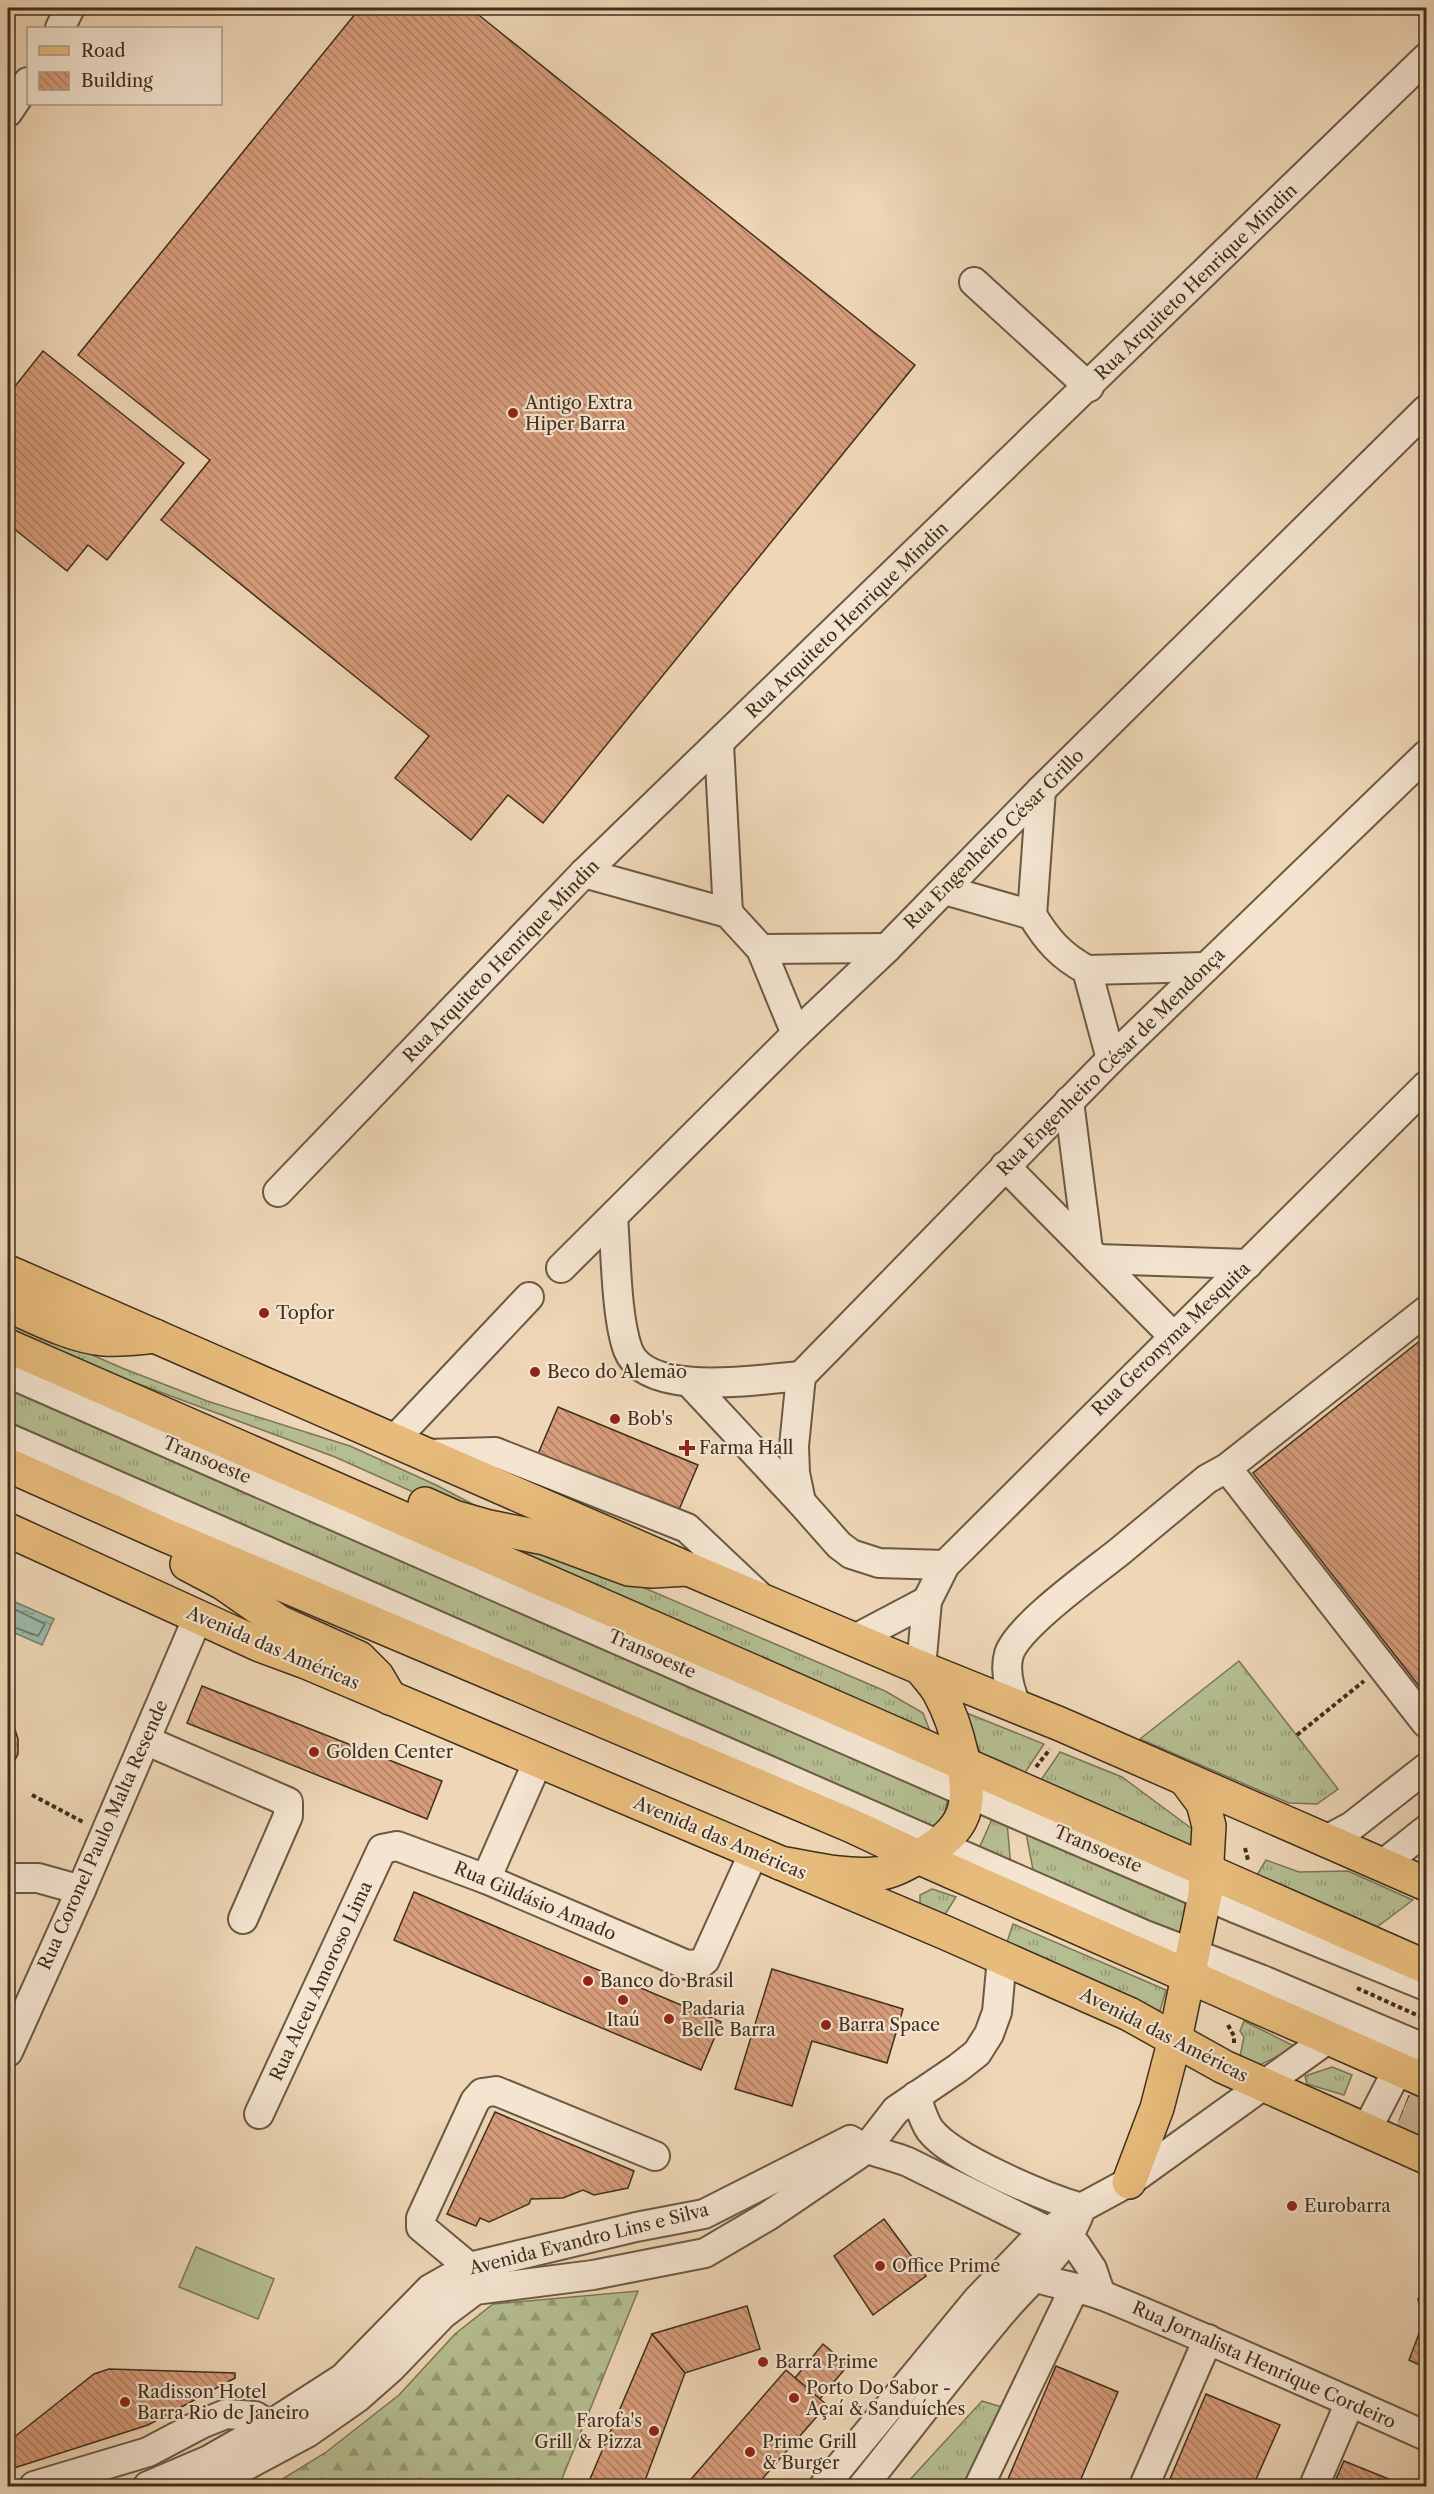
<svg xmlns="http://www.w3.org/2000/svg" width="1434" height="2494" viewBox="0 0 1434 2494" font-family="'Libre Caslon Text',serif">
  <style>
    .grass { fill: url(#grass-tufts); stroke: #7a7656; stroke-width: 1.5 }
    .forest { fill: url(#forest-firs); stroke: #7a7656; stroke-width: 1.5 }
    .pitch { fill: #b5be91; stroke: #7a7656; stroke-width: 1.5 }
    .water { fill: url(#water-ripples); stroke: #768270; stroke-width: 1.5 }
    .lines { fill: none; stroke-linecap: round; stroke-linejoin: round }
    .shore { stroke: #6d7462; stroke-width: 1.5 }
    .building { fill: url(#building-back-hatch); stroke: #3f2f1c; stroke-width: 1.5 }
    .minor-tunnel { stroke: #cbb597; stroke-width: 28; stroke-dasharray: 28 14; stroke-linecap: butt }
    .minor-casing { stroke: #6b5942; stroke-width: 32 }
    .major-casing { stroke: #3f2f1c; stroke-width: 36 }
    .highway-casing { stroke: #3f2f1c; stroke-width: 36 }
    .path { stroke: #3f2f1c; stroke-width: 4; stroke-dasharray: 4.5 3; stroke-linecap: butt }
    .minor { stroke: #f4e4d0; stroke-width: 28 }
    .major { stroke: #e7bb7b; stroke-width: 33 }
    .highway { stroke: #e7bb7b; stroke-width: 33 }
    .poi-dot { fill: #8f2418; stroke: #f4e4d0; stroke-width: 2 }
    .labels { text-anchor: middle; stroke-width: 4.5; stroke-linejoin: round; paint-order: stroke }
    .street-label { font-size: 18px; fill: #3f2f1c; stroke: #f4e4d0 }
    .poi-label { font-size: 18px; fill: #3f2f1c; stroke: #f4e4d0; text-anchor: start }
  </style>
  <defs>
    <pattern id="grass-tufts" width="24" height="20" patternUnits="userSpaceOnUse" patternTransform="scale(1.5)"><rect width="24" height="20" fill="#b5be91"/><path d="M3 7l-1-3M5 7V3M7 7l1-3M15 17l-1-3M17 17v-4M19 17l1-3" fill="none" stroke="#959b76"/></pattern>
    <pattern id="forest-firs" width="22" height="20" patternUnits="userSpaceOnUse" patternTransform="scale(1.5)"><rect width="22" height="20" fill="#b5be91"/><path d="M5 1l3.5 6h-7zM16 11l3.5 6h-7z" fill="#959b76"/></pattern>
    <pattern id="water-ripples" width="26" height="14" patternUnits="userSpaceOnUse" patternTransform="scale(1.5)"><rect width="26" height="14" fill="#9bbaa8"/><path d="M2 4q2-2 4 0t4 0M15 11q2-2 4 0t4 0" fill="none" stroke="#809888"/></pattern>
    <pattern id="building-back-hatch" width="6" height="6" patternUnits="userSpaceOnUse" patternTransform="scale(1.5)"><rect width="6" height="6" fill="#d79c7b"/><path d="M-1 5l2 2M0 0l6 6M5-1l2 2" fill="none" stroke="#b08064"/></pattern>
  </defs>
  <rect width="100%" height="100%" fill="#eed6b6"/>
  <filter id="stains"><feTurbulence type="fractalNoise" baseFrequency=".00333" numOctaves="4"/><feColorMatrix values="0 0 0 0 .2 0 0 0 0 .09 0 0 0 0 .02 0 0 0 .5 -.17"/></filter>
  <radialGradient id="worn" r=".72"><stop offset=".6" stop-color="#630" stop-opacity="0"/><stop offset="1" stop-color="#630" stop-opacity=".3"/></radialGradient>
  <g class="grass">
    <polygon points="8,1318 122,1368 207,1401 350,1446 436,1485 505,1521 451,1509 335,1457 117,1376 8,1329"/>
    <polygon points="8,1375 948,1796 945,1813 933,1834 8,1431"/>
    <polygon points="475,1533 579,1560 885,1691 923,1713 930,1731"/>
    <polygon points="1239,1661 1338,1789 1317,1804 1289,1803 1140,1739"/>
    <polygon points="959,1710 1044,1744 1024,1774 981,1754"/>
    <polygon points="1060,1752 1122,1777 1199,1834 1196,1849 1041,1780"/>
    <polygon points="993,1817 1007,1822 1011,1868 976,1855"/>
    <polygon points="1025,1828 1190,1895 1179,1942 1035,1880"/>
    <polygon points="1266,1860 1299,1872 1348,1871 1413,1900 1377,1927 1257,1875"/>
    <polygon points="932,1889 956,1897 944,1916 920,1909 920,1895"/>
    <polygon points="1013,1924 1166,1990 1160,2011 1006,1945"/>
    <polygon points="1244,2021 1296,2047 1258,2066 1240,2056 1244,2037 1240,2031"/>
    <polygon points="1332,2067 1352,2075 1344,2095 1307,2084 1305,2076"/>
    <polygon points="982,2401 1002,2407 966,2486 904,2486"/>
  </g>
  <polygon class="forest" points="638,2291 559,2486 271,2486 325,2453 399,2395 455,2334 493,2304"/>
  <polygon class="pitch" points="196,2247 274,2279 258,2319 179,2287"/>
  <polygon class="water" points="8,1599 54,1619 42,1645 8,1630"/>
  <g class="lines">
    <polyline class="shore" points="8,1606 45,1624 38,1636 8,1625"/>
  </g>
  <g class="building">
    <polygon points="360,8 470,8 915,365 543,823 508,795 471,840 395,778 429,736 161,520 210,460 78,355"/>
    <polygon points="43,351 184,463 107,560 88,545 67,571 8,524 8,395"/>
    <polygon points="1426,1336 1426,1695 1253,1473"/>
    <polygon points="558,1407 698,1465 678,1512 538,1454"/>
    <polygon points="202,1686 442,1781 427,1819 187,1723"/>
    <polygon points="8,1715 14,1726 18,1739 18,1754 8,1773"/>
    <polygon points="414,1892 721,2022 701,2070 394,1940"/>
    <polygon points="772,1969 903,2009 887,2063 812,2041 792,2106 735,2089"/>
    <polygon points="1409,2096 1426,2103 1426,2133 1399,2121"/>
    <polygon points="495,2112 634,2171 628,2188 594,2195 583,2190 563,2198 531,2199 529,2204 489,2222 480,2218 476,2226 447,2214"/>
    <polygon points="884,2219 926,2276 873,2315 834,2256"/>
    <polygon points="1426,2298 1426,2368 1409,2360 1423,2323 1418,2299"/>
    <polygon points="747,2306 760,2349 685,2373 652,2334"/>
    <polygon points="652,2334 685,2373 643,2486 587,2486"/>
    <polygon points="823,2344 848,2365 820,2399 795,2378"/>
    <polygon points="1056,2366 1118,2392 1078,2486 1005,2486"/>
    <polygon points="109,2369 235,2373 235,2378 148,2425 8,2470 8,2442 94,2374"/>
    <polygon points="786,2370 827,2405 756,2486 685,2486"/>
    <polygon points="1206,2394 1280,2425 1253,2486 1167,2486"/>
    <polygon points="1344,2461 1406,2486 1333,2486"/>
  </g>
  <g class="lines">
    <g class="minor-tunnel">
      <polyline points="1409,2097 1426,2105"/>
      <polyline points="1401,2116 1426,2127"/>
    </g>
    <defs>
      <g id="minor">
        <polyline points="60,28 70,8"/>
        <polyline points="8,112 28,82"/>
        <polyline points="974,282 1089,387"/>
        <polyline points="719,744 728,913"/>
        <polyline points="584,873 728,913 761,949 796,1034"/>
        <path d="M945,890L1032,915C1047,940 1061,956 1087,970L1111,1059"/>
        <polyline points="1032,915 1041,790"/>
        <polyline points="761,949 887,948"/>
        <polyline points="1087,970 1206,967"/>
        <polyline points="1069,1101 1088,1250"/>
        <polyline points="1005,1166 1173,1336"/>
        <polyline points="278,1192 584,873 1426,58"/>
        <path d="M613,1217C616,1254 616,1317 628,1350C647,1399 760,1379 801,1376L794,1446L795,1473L801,1502L839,1545L851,1554L879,1563L945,1565"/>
        <polyline points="1097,1259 1248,1264"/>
        <polyline points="561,1268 796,1034 887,948 1041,790 1426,410"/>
        <polyline points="8,1373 1016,1814 1237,1909 1426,1986"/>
        <polyline points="801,1376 1111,1059 1426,755"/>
        <polyline points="690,1383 801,1502"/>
        <polyline points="8,1438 1145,1935 1260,1979 1426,2049"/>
        <polyline points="395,1439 529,1297"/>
        <polyline points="427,1454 495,1452 687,1528 758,1595"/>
        <polyline points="1227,1468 1426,1723"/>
        <polyline points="855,1639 927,1601"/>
        <polyline points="921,1668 927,1601 945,1565 1426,1086"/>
        <path d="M1017,1707C1010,1691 1004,1671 1009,1654C1018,1626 1094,1572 1119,1552C1148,1528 1178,1503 1207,1479L1227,1468L1426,1311"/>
        <polyline points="145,1740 288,1802 288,1816 243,1919"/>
        <polyline points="1326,1840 1352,1826 1426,1768"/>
        <polyline points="1382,1865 1426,1830"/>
        <polyline points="8,1878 38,1878 81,1890"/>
        <polyline points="486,1879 538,1761"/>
        <polyline points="8,2052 81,1890 198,1617"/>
        <polyline points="259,2114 382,1849 397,1846 486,1879 687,1965 700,1964 705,1960 754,1852"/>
        <polyline points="1366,2131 1398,2069"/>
        <polyline points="469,2267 421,2227 421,2218 475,2101 482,2093 496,2091 655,2156"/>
        <path d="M1018,2270C1049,2285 1080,2286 1109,2298C1216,2342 1321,2389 1426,2436"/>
        <polyline points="34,2486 148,2452 201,2424 226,2414 255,2416 270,2425"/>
        <path d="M148,2486L209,2460L270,2425L343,2378L430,2289L469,2267L636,2227L704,2214L850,2140C868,2152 888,2154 908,2162L1076,2245L1092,2269L1101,2295"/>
        <polyline points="208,2486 307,2433 357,2398 391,2368 443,2314 475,2290 593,2275 705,2253 768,2216 865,2150 896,2110 958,2068 977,2053 989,2034 997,2012 1002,1958"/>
        <polyline points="824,2486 978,2299 1030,2245 1081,2208 1129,2182 1329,2038"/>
        <path d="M863,2486C908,2430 952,2372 998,2317C1026,2282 1068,2252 1081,2208C1045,2197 952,2159 930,2130C923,2120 920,2107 916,2096"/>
        <polyline points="979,2486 1074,2289"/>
        <polyline points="1144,2486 1208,2339"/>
        <polyline points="1314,2486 1350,2402"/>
      </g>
      <g id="major">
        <polyline points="8,1272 688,1569 921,1668 1060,1724 1426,1884"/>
        <polyline points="8,1530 260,1645 306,1662 946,1933 1129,2014 1224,2067 1426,2157"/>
        <polyline points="1129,2182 1157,2108 1175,2039"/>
      </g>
      <g id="highway">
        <path d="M8,1305C38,1318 71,1336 104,1339C121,1340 138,1338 155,1336"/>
        <path d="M8,1346C482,1549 953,1761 1426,1967"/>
        <polyline points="8,1465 165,1535 852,1826 918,1857 1426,2081"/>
        <polyline points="425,1504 454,1517 489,1527 545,1538 629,1569 652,1571 688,1569"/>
        <polyline points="187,1564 223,1583 279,1622 359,1658 377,1676 390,1698"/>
        <path d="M780,1863C810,1868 844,1877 875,1874C891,1873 908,1863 922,1855C938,1845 956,1833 963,1814C974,1784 955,1721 940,1694C936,1685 927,1677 921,1668"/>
        <polyline points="1175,2039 1205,1895 1209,1826 1203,1803 1185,1779"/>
      </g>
    </defs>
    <use href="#minor" class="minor-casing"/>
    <use href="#major" class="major-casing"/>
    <use href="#highway" class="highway-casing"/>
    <g class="path">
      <polyline points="1297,1735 1364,1681"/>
      <polyline points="1036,1767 1050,1749"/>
      <polyline points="32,1795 83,1822"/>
      <polyline points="1245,1848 1248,1860"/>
      <polyline points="1357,1988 1421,2017"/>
      <polyline points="1228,2025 1234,2036 1234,2043"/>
    </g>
    <use href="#minor" class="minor"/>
    <use href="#major" class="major"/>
    <use href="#highway" class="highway"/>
  </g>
  <g class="poi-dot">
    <circle cx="513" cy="413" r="6"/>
    <circle cx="264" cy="1313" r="6"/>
    <circle cx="535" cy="1372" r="6"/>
    <circle cx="615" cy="1419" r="6"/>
    <path d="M684 1439h6v6h6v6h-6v6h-6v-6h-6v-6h6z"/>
    <circle cx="314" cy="1752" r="6"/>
    <circle cx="588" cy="1981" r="6"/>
    <circle cx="623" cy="2000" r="6"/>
    <circle cx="669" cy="2019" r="6"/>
    <circle cx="826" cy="2025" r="6"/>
    <circle cx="1292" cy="2206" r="6"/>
    <circle cx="880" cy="2266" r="6"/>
    <circle cx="763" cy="2362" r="6"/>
    <circle cx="794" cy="2398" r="6"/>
    <circle cx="125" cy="2402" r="6"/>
    <circle cx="654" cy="2431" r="6"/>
    <circle cx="750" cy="2452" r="6"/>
  </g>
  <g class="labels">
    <g class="street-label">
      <text transform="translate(1196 282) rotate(-44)" y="6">Rua Arquiteto Henrique Mindin</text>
      <text transform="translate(847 620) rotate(-44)" y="6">Rua Arquiteto Henrique Mindin</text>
      <text transform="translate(994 839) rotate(-45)" y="6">Rua Engenheiro César Grillo</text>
      <text transform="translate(501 961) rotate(-46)" y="6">Rua Arquiteto Henrique Mindin</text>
      <text transform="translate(1111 1062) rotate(-45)" y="6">Rua Engenheiro César de Mendonça</text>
      <text transform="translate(1171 1339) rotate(-44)" y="6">Rua Geronyma Mesquita</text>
      <text transform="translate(207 1460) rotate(23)" y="6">Transoeste</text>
      <text transform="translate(273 1648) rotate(23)" y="6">Avenida das Américas</text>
      <text transform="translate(652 1654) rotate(24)" y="6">Transoeste</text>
      <text transform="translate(103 1835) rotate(-66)" y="6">Rua Coronel Paulo Malta Resende</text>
      <text transform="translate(720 1838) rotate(23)" y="6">Avenida das Américas</text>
      <text transform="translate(1098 1849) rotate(23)" y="6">Transoeste</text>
      <text transform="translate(535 1901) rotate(23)" y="6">Rua Gildásio Amado</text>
      <text transform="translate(321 1981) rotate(-65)" y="6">Rua Alceu Amoroso Lima</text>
      <text transform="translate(1164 2035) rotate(27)" y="6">Avenida das Américas</text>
      <text transform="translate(589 2239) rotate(-14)" y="6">Avenida Evandro Lins e Silva</text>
      <text transform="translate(1264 2365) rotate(24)" y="6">Rua Jornalista Henrique Cordeiro</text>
    </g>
    <g class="poi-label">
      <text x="525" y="409">Antigo Extra<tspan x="525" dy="21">Hiper Barra</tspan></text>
      <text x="276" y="1319">Topfor</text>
      <text x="547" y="1378">Beco do Alemão</text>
      <text x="627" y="1425">Bob's</text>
      <text x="699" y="1454">Farma Hall</text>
      <text x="326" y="1758">Golden Center</text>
      <text x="600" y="1987">Banco do Brasil</text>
      <text x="681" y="2015">Padaria<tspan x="681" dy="21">Belle Barra</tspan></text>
      <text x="623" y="2026" text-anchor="middle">Itaú</text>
      <text x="838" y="2031">Barra Space</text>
      <text x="1304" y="2212">Eurobarra</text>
      <text x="892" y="2272">Office Prime</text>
      <text x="775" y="2368">Barra Prime</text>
      <text x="806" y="2394">Porto Do Sabor -<tspan x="806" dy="21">Açaí &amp; Sanduíches</tspan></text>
      <text x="137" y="2398">Radisson Hotel<tspan x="137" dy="21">Barra Rio de Janeiro</tspan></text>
      <text x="642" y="2427" text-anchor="end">Farofa's<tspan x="642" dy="21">Grill &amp; Pizza</tspan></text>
      <text x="762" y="2448">Prime Grill<tspan x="762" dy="21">&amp; Burger</tspan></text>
    </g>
  </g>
  <rect width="1434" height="2494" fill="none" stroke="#eed6b6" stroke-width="30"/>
  <rect x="9" y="9" width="1416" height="2476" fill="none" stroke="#3f2f1c" stroke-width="3"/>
  <rect x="15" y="15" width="1404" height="2464" fill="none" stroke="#3f2f1c" stroke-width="1.5"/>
  <rect x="27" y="27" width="195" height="78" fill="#f4e4d0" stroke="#ac9c88" stroke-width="1.5"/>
  <rect x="39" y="46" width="30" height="9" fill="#e7bb7b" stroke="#ac9c88" stroke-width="1.5"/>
  <text x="81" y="57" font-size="18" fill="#3f2f1c">Road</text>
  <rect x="39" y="72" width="30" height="18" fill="url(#building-back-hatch)" stroke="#ac9c88" stroke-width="1.5"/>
  <text x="81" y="87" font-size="18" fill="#3f2f1c">Building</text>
  <rect width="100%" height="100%" filter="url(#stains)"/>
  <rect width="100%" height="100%" fill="url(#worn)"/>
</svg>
